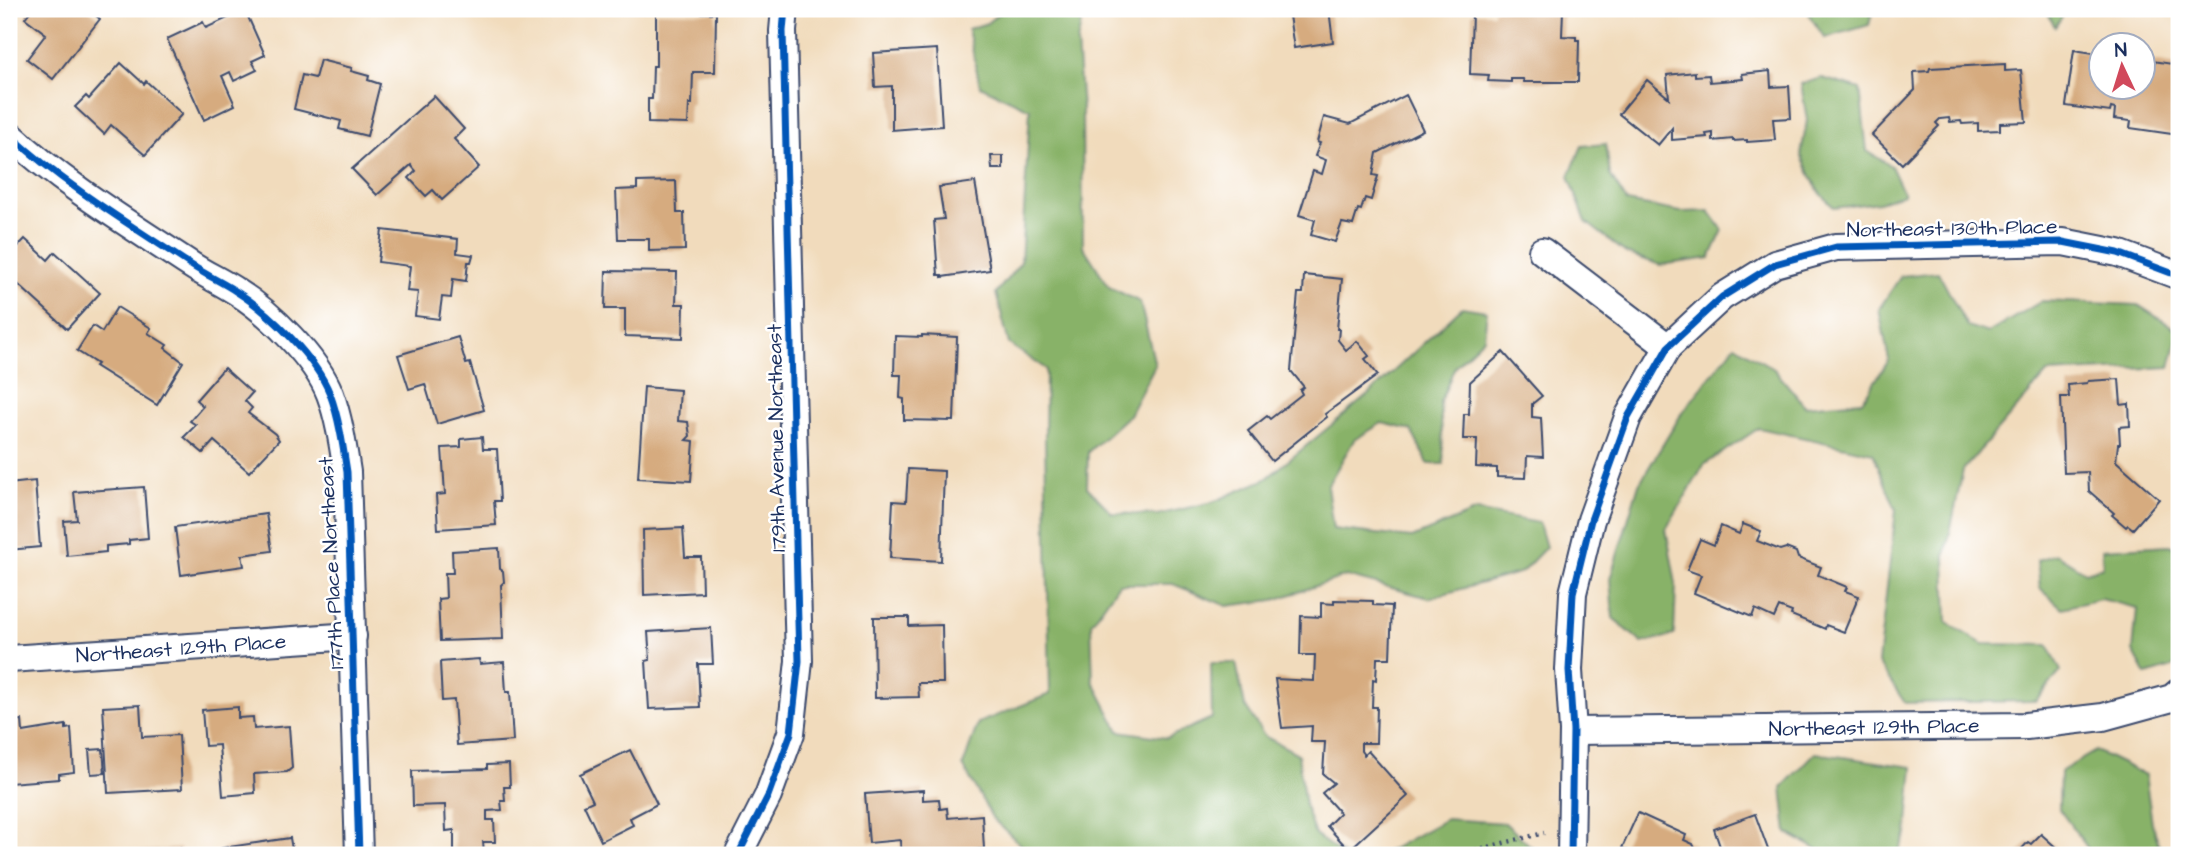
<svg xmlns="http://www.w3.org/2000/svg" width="2188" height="864" viewBox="0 0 2188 864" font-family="'Architects Daughter',sans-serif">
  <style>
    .forest { fill: #88b268; stroke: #527063; stroke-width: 2 }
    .building { fill: #d6ab7f }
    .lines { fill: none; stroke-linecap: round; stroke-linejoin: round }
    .minor-casing { stroke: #3b496c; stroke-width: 30 }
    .path { stroke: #3b496c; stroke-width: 4.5; stroke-dasharray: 2 5; stroke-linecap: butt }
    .minor { stroke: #fff; stroke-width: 26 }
    .cycleway-casing { stroke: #fff; stroke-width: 11 }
    .cycleway { stroke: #0057b8; stroke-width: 7 }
    .labels { text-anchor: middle; stroke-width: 5; stroke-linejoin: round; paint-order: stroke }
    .street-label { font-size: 21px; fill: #1b2f5e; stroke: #fff }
  </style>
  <rect width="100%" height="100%" fill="#fff"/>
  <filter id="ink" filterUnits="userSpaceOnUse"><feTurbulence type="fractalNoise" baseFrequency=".0143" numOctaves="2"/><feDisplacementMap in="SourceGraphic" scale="14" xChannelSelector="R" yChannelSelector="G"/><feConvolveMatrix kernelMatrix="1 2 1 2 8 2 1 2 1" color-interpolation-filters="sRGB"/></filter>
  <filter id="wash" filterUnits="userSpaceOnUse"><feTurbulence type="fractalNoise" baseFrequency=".00686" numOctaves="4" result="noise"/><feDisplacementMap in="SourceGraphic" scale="28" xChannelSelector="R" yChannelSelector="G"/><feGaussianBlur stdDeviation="1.57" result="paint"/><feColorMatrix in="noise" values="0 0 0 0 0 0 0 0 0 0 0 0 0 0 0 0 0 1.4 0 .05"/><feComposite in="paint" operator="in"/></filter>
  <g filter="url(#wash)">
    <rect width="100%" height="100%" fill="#f1dbbc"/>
    <g class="forest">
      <polygon points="1004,9 1084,9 1077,43 1082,109 1083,246 1109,287 1140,302 1155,365 1129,415 1088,452 1087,487 1112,513 1157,515 1213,502 1266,479 1374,390 1462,307 1487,311 1484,338 1455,366 1440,403 1444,464 1428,464 1411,430 1382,423 1354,440 1327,486 1333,529 1412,538 1476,511 1539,523 1546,547 1522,572 1429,598 1346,576 1274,600 1227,606 1173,584 1119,584 1091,624 1093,681 1119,731 1167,738 1212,718 1211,663 1236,663 1245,706 1264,736 1298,754 1305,806 1315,835 1343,855 1032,855 993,819 963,766 978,723 1050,694 1045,436 1046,369 1009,344 996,293 1021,262 1030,109 980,86 968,29 987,23"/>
      <polygon points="1809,9 1873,9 1869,25 1825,38 1809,15"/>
      <polygon points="2046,9 2067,9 2055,27"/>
      <polygon points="1822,78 1860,89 1867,151 1891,166 1904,194 1879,202 1834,208 1817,189 1801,155 1807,120 1801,84"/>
      <polygon points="1606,144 1610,175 1627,202 1681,212 1709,211 1723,230 1710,258 1660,265 1626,253 1586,222 1569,176 1582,146"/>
      <polygon points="1938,272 1967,326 1988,333 2042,301 2138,305 2179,331 2170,367 2047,373 1963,470 1945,556 1947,623 1983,644 2048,645 2061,671 2036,701 1905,703 1878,663 1896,510 1873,453 1759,428 1704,465 1666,529 1676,584 1674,635 1642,643 1613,618 1610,579 1639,484 1682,413 1735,345 1774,369 1805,406 1862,401 1889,360 1879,309 1901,276"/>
      <polygon points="2170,545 2179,549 2179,659 2173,667 2146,675 2133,651 2137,608 2101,599 2062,608 2040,588 2037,560 2056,554 2085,572 2103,567 2102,549"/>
      <polygon points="2096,751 2145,775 2152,823 2162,855 2090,855 2089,850 2059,809 2060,772"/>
      <polygon points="1815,753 1913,767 1907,834 1897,855 1828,855 1787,833 1782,787"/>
      <polygon points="1446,819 1505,823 1535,850 1536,855 1381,855"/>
    </g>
    <g id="blocks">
      <g class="building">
        <polygon points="32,9 88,9 100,19 53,79 27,59 46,34 25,18"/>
        <polygon points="1288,9 1329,9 1333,42 1294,48"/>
        <polygon points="1493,9 1563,10 1562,36 1576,37 1576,40 1579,40 1578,82 1524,82 1523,79 1511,79 1511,82 1488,81 1489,75 1470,74 1472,13 1493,13"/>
        <polygon points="245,10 265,55 252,61 257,70 234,81 230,72 222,76 235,105 204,120 167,39 203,22 206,28"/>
        <polygon points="656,12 716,13 715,72 693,72 692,104 689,104 688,124 648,123 648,99 652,99 653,66 656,66"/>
        <polygon points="937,49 942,126 892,130 892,86 875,87 873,53"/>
        <polygon points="2074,50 2100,54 2100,88 2142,88 2142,54 2146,55 2146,60 2179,65 2179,135 2130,128 2131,121 2114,119 2115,109 2111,108 2110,112 2066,106"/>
        <polygon points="320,60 352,68 351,71 369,76 368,80 380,84 367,136 339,129 341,121 294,109 302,75 315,78"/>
        <polygon points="121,63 144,84 146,81 182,114 145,155 111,125 104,134 75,107 86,96 89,99"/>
        <polygon points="2005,64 2005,71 2021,70 2026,122 2000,123 2000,130 1978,131 1978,123 1962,124 1961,121 1950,122 1949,118 1940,119 1936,123 1939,126 1902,164 1872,135 1915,90 1914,72 1929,71 1930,68"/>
        <polygon points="1770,71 1771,87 1789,86 1791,118 1773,119 1775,140 1747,142 1747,140 1733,141 1733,139 1713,141 1713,133 1706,134 1707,137 1672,140 1672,128 1658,145 1619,114 1647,80 1669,98 1667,75 1695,72 1695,76 1709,75 1710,82 1743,79 1742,74"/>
        <polygon points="1406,95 1423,130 1377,153 1373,175 1378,176 1371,200 1365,198 1361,210 1358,209 1353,225 1342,223 1335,242 1311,235 1315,220 1299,215 1313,171 1322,174 1326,160 1315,156 1320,143 1317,142 1324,117 1350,124"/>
        <polygon points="434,96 464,129 454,139 479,167 442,200 433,190 426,196 409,178 416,171 411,165 377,195 352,169"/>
        <polygon points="991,156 1003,156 1003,169 992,169"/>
        <polygon points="676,181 677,213 684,213 685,250 649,251 649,239 618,239 616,190 637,189 637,182"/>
        <polygon points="975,182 990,270 942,277 942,275 938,275 934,220 944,219 939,187"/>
        <polygon points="382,230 458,239 457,253 473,255 471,262 468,262 466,281 453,279 451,298 442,297 439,319 415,316 418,292 407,291 410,266 378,262"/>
        <polygon points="25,239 48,260 55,252 100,293 67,329 9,276 9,256"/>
        <polygon points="606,271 677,272 676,304 684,304 683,338 625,336 625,309 605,309"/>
        <polygon points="1304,275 1342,279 1337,329 1339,329 1338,340 1346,350 1357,341 1369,356 1365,359 1378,375 1325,414 1327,417 1272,461 1248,431 1267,416 1270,419 1302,394 1300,390 1304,387 1291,371 1298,293 1303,293"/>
        <polygon points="117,307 151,328 148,333 167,345 165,348 183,362 157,405 95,366 97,364 77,351 93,326 102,332"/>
        <polygon points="922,335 957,337 954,421 904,420 904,399 900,398 901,375 894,375 895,336 922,337"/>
        <polygon points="458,337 466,364 470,363 484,410 437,424 425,384 409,389 398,355"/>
        <polygon points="1503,352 1542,396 1532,404 1532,417 1541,418 1543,457 1527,456 1526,478 1497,477 1497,468 1476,467 1477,439 1463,439 1464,414 1469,414 1470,382"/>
        <polygon points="224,368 252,393 245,401 252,408 248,413 275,434 279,440 249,472 214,441 203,453 184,437 196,425 190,421 203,406 196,400"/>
        <polygon points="2119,379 2121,405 2129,404 2130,426 2119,427 2120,444 2118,444 2116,461 2159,499 2133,529 2128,525 2126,527 2112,515 2114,513 2089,491 2088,472 2064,473 2061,397 2069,397 2068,385 2087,383 2088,381"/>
        <polygon points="644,387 680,390 678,421 688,422 690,436 686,440 694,441 691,481 638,478"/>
        <polygon points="482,437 483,449 497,449 500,501 494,501 496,525 438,529 436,495 445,494 442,448 461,447 461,439"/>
        <polygon points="908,469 944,471 941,561 890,558 893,501 906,502"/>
        <polygon points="35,481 40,547 9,550 9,484"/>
        <polygon points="144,487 148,538 129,540 129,544 106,546 106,552 67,556 64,521 77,520 74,492"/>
        <polygon points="266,514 272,551 242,555 244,566 181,575 175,527"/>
        <polygon points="1743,524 1761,531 1757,541 1780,550 1786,548 1796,552 1798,558 1821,567 1818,575 1847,587 1845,591 1859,596 1844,632 1826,625 1825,629 1791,615 1792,612 1779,607 1774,618 1755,609 1752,617 1694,593 1701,575 1687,570 1700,539 1714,545 1721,526 1739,534"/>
        <polygon points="683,528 685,557 701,557 702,592 644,595 643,530"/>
        <polygon points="499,548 500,569 503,571 504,582 501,585 503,639 440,641 438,599 446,598 445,573 453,573 452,551"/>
        <polygon points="1334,600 1373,601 1373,605 1392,606 1390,658 1377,658 1376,680 1373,679 1372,707 1377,707 1376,743 1361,743 1361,751 1364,755 1368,751 1408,796 1349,850 1327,826 1340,813 1322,793 1334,783 1323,774 1325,742 1311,742 1312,726 1282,728 1275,679 1314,681 1315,655 1300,655 1301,616 1321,617 1321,603 1334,604"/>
        <polygon points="874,617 909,617 909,626 942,625 943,683 918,683 919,697 875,698"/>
        <polygon points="711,628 713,664 698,664 700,707 649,709 646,661 650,660 648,632"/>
        <polygon points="479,659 480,664 504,662 506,692 510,692 513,741 457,745 454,700 442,701 440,662"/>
        <polygon points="140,705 142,737 179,735 182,789 108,793 103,707"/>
        <polygon points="238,707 238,718 253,717 254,729 289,726 292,768 287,772 254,774 255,793 223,796 219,745 205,746 202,710"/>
        <polygon points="22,720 23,732 66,725 66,729 71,728 74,772 59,774 59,779 9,783 9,721"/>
        <polygon points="103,749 105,773 91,774 89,750"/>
        <polygon points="630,750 657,804 630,818 633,825 601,841 584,805 593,801 580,774"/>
        <polygon points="509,764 510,787 504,787 505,801 501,801 502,810 487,811 487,820 494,820 495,842 483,842 484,852 454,853 454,830 446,831 445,805 413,806 412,771 487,769 487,765"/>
        <polygon points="923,790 923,800 939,799 940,809 947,808 948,818 982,815 984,849 924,855 901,855 900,840 869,843 865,794"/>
        <polygon points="1638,813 1686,835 1684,840 1693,844 1698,855 1637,855 1622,848"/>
        <polygon points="1755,814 1770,855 1723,855 1714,829"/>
        <polygon points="2041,834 2060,851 2058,854 2060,855 2016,855 2028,842 2031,844"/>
        <polygon points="290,838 293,855 223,855 222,848"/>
        <polygon points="180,848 181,855 131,855 131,852"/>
      </g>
    </g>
  </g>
  <g filter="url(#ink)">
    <use href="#blocks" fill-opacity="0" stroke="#3b496c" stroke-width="2"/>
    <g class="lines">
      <defs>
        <g id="minor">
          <path d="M9,134C63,184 129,224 191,265C206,275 222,282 237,292C269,312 316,358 330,394C339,418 343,446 347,472L359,855"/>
          <polyline points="1542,251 1668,347"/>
          <polyline points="9,659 353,636"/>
          <polyline points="1573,731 2026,726 2103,717 2172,698 2179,692"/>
          <polyline points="738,855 768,796 791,733 799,661 783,31 785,9"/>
          <polyline points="1571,855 1573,731 1569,670 1573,593 1591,520 1628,417 1668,347 1722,297 1775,264 1836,247 2063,242 2118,253 2179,276"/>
        </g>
      </defs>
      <use href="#minor" class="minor-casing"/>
      <polyline class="path" points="1455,855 1544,833"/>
      <use href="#minor" class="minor"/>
      <defs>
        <g id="cycleway">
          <path d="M9,134C63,184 129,224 191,265C206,275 222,282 237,292C269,312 316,358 330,394C339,418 343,446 347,472L359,855"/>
          <polyline points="738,855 768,796 791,733 799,661 783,31 785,9"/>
          <polyline points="1571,855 1573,731 1569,670 1573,593 1591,520 1628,417 1668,347 1722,297 1775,264 1836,247 2063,242 2118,253 2179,276"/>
        </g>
      </defs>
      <use href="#cycleway" class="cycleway-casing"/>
      <use href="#cycleway" class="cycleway"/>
    </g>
  </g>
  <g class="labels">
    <g class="street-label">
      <text transform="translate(1952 228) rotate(-1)" y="7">Northeast 130th Place</text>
      <text transform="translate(776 438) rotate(-91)" y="7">179th Avenue Northeast</text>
      <text transform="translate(331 563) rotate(-93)" y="7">177th Place Northeast</text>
      <text transform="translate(181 648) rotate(-4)" y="7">Northeast 129th Place</text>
      <text transform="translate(1874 727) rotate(-1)" y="7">Northeast 129th Place</text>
    </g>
  </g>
  <rect width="2188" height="864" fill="none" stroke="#fff" stroke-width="35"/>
  <g transform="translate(2122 66) rotate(356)"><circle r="33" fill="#ffffff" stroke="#a4acbf" stroke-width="2"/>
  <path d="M0-5L12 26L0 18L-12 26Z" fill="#d1495b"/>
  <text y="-10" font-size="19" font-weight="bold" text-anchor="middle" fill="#1b2f5e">N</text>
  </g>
</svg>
